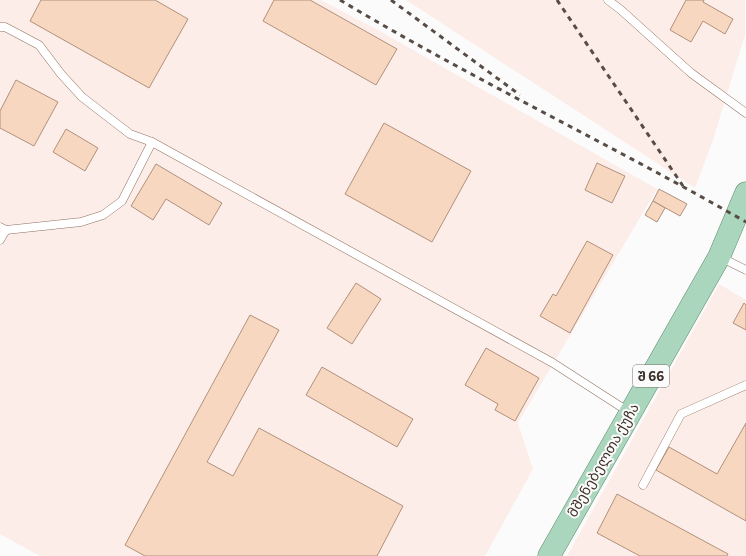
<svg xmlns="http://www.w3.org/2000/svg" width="746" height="556" viewBox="0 0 746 556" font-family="Commissioner,'Noto Sans Georgian',sans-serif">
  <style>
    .industrial { fill: #fdede9 }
    .building { fill: #f8d7c1; stroke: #b0917c }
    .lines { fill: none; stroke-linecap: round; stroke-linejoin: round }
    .service-casing { stroke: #90725f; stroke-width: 9 }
    .primary-casing { stroke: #608b6d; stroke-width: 23 }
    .service { stroke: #fff; stroke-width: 8 }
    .primary { stroke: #aad6bd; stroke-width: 22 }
    .rail { stroke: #584d46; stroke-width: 3; stroke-dasharray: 5 5; stroke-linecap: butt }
    .labels { text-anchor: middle; stroke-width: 4; stroke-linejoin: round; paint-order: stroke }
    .shield { fill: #fbfbfb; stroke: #776e69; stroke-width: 1 }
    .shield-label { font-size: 13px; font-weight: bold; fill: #3f322a }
    .street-label { font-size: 14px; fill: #3f322a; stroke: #fbfbfb }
  </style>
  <rect width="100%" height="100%" fill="#fbfbfb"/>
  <g class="industrial">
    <polygon points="0,0 321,0 378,30 657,189 518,423 533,469 485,556 40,556 0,534"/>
    <polygon points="406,0 745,0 745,35 713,140 695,188"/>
    <polygon points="719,284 746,300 746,556 567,556"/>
  </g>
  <g class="building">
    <polygon points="41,0 155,0 188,19 149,88 30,21"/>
    <polygon points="274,0 310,0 397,49 376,85 263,21"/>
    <polygon points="686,0 704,0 703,2 733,19 725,34 703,21 691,42 670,30"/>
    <polygon points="16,80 58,102 34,146 0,128 0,111"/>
    <polygon points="384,123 471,171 432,242 345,194"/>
    <polygon points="66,129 98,148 85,171 53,152"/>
    <polygon points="597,163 625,176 612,203 585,190"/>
    <polygon points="156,164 222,203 209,225 166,199 153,220 131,206"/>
    <polygon points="659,189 687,204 680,216 653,201"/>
    <polygon points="653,201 665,208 657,222 645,215"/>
    <polygon points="587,241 613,255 570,333 540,316 553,294 556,296"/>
    <polygon points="356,283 381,299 352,344 327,328"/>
    <polygon points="744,303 746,305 746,330 733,323"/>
    <polygon points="250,315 279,330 207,462 233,476 259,428 403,506 377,556 145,556 125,545"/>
    <polygon points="486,348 539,378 515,421 495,410 498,404 465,385"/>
    <polygon points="322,367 413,419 397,447 306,395"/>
    <polygon points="746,423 746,521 656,470 669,447 717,474"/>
    <polygon points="617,494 728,554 727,556 640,556 597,533"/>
  </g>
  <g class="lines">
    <defs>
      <g id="service">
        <polyline points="608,0 621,10 691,73 746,113"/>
        <polyline points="0,27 5,27 39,45 61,74 82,97 130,134 152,142"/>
        <polyline points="0,227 6,230 81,222 103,215 122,201 152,142 553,363 629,412"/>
        <polyline points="0,240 6,230"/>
        <polyline points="720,257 746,270"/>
        <polyline points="643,485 681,414 746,385"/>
      </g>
      <polyline id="primary" points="549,556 719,257 746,193"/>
    </defs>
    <use href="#service" class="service-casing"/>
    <use href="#primary" class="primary-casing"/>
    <use href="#service" class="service"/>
    <use href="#primary" class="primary"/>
    <g class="rail">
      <path d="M340,0C472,79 612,145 746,222"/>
      <polyline points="391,0 520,95"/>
      <polyline points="557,0 683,186"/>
    </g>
  </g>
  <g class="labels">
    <rect class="shield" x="633" y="365" width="36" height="22" rx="3"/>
    <g class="shield-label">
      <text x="651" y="381">შ 66</text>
    </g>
    <g class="street-label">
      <text transform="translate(603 460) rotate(-60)" y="5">მშენებელთა ქუჩა</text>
    </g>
  </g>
</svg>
